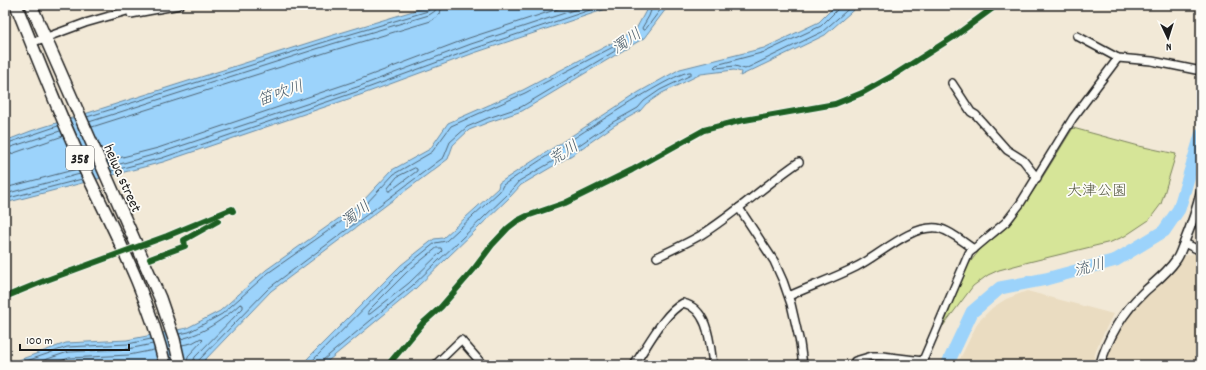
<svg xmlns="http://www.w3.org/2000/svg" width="1206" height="370" viewBox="0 0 1206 370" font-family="Dekko,'Klee One',sans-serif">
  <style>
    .built { fill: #eadcc1 }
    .green { fill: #d6e598; stroke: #79805a }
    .water { fill: #9cd3fb; stroke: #698aa2 }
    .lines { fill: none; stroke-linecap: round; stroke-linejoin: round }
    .shore { stroke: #4f6575; stroke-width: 1 }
    .river { stroke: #9cd3fb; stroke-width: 13 }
    .minor-casing { stroke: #1c1c1c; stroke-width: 10 }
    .tertiary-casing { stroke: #1c1c1c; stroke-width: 11 }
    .trunk-casing { stroke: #1c1c1c; stroke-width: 14 }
    .minor { stroke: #fdfcf7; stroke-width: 7 }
    .tertiary { stroke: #fdfcf7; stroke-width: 8 }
    .trunk { stroke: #fdfcf7; stroke-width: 11 }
    .cycleway-casing { stroke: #fdfcf7; stroke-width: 8 }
    .cycleway { stroke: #1b5e20; stroke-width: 6 }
    .labels { text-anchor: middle; stroke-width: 3.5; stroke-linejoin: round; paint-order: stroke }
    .shield { fill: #fdfcf7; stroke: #605f5e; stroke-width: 1 }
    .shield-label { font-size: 14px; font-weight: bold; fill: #1c1c1c }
    .street-label { font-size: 15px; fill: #1c1c1c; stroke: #fdfcf7 }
    .park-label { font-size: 15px; fill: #545841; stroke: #fdfcf7 }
    .water-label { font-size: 16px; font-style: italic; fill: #495c6a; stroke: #fdfcf7 }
  </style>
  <rect width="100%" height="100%" fill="#f2e9d7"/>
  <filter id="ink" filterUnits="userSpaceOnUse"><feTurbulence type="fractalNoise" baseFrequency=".025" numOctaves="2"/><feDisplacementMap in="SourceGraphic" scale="8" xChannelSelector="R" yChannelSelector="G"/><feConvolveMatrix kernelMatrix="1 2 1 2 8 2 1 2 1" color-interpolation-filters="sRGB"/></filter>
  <g filter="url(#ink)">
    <g class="built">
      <polygon points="1195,253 1201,257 1201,365 1106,365 1115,337 1128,317 1140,303 1163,282 1177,266 1184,256"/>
      <polygon points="1027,291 1113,314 1097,347 1092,365 957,365 978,322 992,308 1006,299"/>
    </g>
    <polygon class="green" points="1073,128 1139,146 1176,154 1161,204 1149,220 1125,236 1111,242 1029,262 999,270 988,275 973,286 943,326 967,266 982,247 998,235 1013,221 1042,178"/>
    <g class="water">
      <polygon points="433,5 618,5 474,53 363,94 163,162 5,203 5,141 31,131 330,36"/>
      <polygon points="649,5 669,5 644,38 522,111 489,122 469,130 453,145 448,159 271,291 204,361 199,365 5,365 66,343 127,340 187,328 220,311 266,270 362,202 392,170 430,149 448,123 523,90 635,31"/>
      <polygon points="836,5 859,5 825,35 740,76 741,72 734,70 701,74 662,93 646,104 640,111 615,125 572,155 521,185 510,197 415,289 323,365 303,365 308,358 401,265 434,239 443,238 498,188 499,183 639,92 680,69 764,48 819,22"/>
    </g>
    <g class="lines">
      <g class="shore">
        <polyline points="653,5 649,16 642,28 643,30 645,30 664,5"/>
        <polyline points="839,5 838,9 821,26 765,52 716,65 714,67 716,68 735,66 745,69 822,32 853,5"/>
        <polyline points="87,117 331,40 428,11 430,9 431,5"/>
        <polyline points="89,122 332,44 429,15 435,11 436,5"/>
        <polyline points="92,127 334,50 431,21 440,14 442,5"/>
        <polyline points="5,144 58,126"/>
        <polyline points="5,149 60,131"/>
        <polyline points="5,155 11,154 63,136"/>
        <polyline points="107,161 158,148 358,80 469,38 570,5"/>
        <polyline points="109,167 160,153 360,86 471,44 589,5"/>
        <polygon points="415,168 417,169 417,171 390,191 388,191 388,188 397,177"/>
        <polyline points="111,171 162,158 362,90 473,49 605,5"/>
        <polyline points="5,188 77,169"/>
        <polyline points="5,194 80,174"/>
        <polyline points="5,199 82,179"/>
        <polygon points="437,248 441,248 442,251 409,283 370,314 368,314 368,311 407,272"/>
        <polyline points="179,334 189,332 222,314 268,273 365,205 394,174 432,152 451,126 525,93 613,47 615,48 615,51 521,107 488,118 467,127 450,142 444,157 269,288 198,361 197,365"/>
        <path d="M181,339C203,334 224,319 240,304L243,305V308L195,357L192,365"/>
        <polyline points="182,345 192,343 201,338 203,340 189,355 186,363"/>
        <polyline points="15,365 67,347 128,344 151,339"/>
        <polyline points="30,365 68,352 128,349 153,344"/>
        <polyline points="48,365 69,358 129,355 154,350"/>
        <path d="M308,365L404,268L435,243L446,241L500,191L503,185C528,169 674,69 691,72V75L660,90L644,101L638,108L613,122L569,152L519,181L507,195L412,286L323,360L321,365"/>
      </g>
      <polyline class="river" points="947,365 972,312 1000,288 1046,279 1116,260 1164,231 1179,209 1201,135"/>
      <defs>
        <g id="minor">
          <polyline points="131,14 180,5"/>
          <polyline points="1077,36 1118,58 1152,61 1201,71"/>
          <polyline points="31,43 85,23 148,5"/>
          <polyline points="952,83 971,112 976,115 1007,150 1023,160 1037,178"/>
          <polyline points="739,208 774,261 783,281 791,304 800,343 803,365"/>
          <polyline points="1184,243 1201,251"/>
          <path d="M657,257C672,250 687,243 701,235C736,213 765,185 799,162"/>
          <path d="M789,296C811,286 834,278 856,267C879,256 910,225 937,228C950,230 963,242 974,249"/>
          <polyline points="435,365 461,340 483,365"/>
          <path d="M634,365C647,347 663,314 683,303C709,309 710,344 713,365"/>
          <polyline points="855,365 855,361 872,356 882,356 923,361"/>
          <polyline points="921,365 969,253 1006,222 1020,204 1073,118 1118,58"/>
        </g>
        <path id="tertiary" d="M1100,365C1108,337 1123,312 1144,292C1155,282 1167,273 1176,260C1180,255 1181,249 1184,243C1191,226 1197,209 1201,191"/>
        <g id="trunk">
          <path d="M16,5C38,60 60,116 85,170C115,233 149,296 165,365"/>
          <polyline points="31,5 160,298 174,339 180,365"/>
        </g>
      </defs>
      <use href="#minor" class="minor-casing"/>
      <use href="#tertiary" class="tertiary-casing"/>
      <use href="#trunk" class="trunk-casing"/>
      <use href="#minor" class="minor"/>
      <use href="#tertiary" class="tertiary"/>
      <use href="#trunk" class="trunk"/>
      <defs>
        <g id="cycleway">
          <polyline points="150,259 185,246 184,240 218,221"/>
          <polyline points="5,297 44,281 167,236 232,209 233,211"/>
          <polyline points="388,365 423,323 441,307 474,269 492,245 508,228 517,221 527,216 565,203 632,170 704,130 739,121 835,104 862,93 894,75 952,38 997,5"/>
        </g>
      </defs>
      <use href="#cycleway" class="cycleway-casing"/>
      <use href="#cycleway" class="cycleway"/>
    </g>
  </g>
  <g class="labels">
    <rect class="shield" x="66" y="146" width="28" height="24" rx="3"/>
    <g class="shield-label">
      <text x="80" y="163">358</text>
    </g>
    <g class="street-label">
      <text transform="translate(123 178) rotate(66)" y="5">heiwa street</text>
    </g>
    <g class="park-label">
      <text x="1097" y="195">大津公園</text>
    </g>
    <g class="water-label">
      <text transform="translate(626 40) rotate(-35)" y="6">濁川</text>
      <text transform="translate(280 92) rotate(-19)" y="6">笛吹川</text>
      <text transform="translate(563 152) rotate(-33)" y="6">荒川</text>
      <text transform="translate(355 213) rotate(-37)" y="6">濁川</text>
      <text transform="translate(1089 266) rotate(-14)" y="6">流川</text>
    </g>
  </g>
  <rect width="1206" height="370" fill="none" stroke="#fdfcf7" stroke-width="20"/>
  <rect x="10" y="10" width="1186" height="350" fill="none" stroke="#1c1c1c" stroke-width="1.5" filter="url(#ink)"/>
  <g transform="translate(1168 38) rotate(176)" stroke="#fdfcf7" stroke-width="3" paint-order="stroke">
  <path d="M0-3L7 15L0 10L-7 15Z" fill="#1c1c1c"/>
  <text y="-6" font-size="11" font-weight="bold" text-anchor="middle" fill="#1c1c1c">N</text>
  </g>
  <path d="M20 344v6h109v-6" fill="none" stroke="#1c1c1c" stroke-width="2"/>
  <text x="26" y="344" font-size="12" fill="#1c1c1c" stroke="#fdfcf7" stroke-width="3" paint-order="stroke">100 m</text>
</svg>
